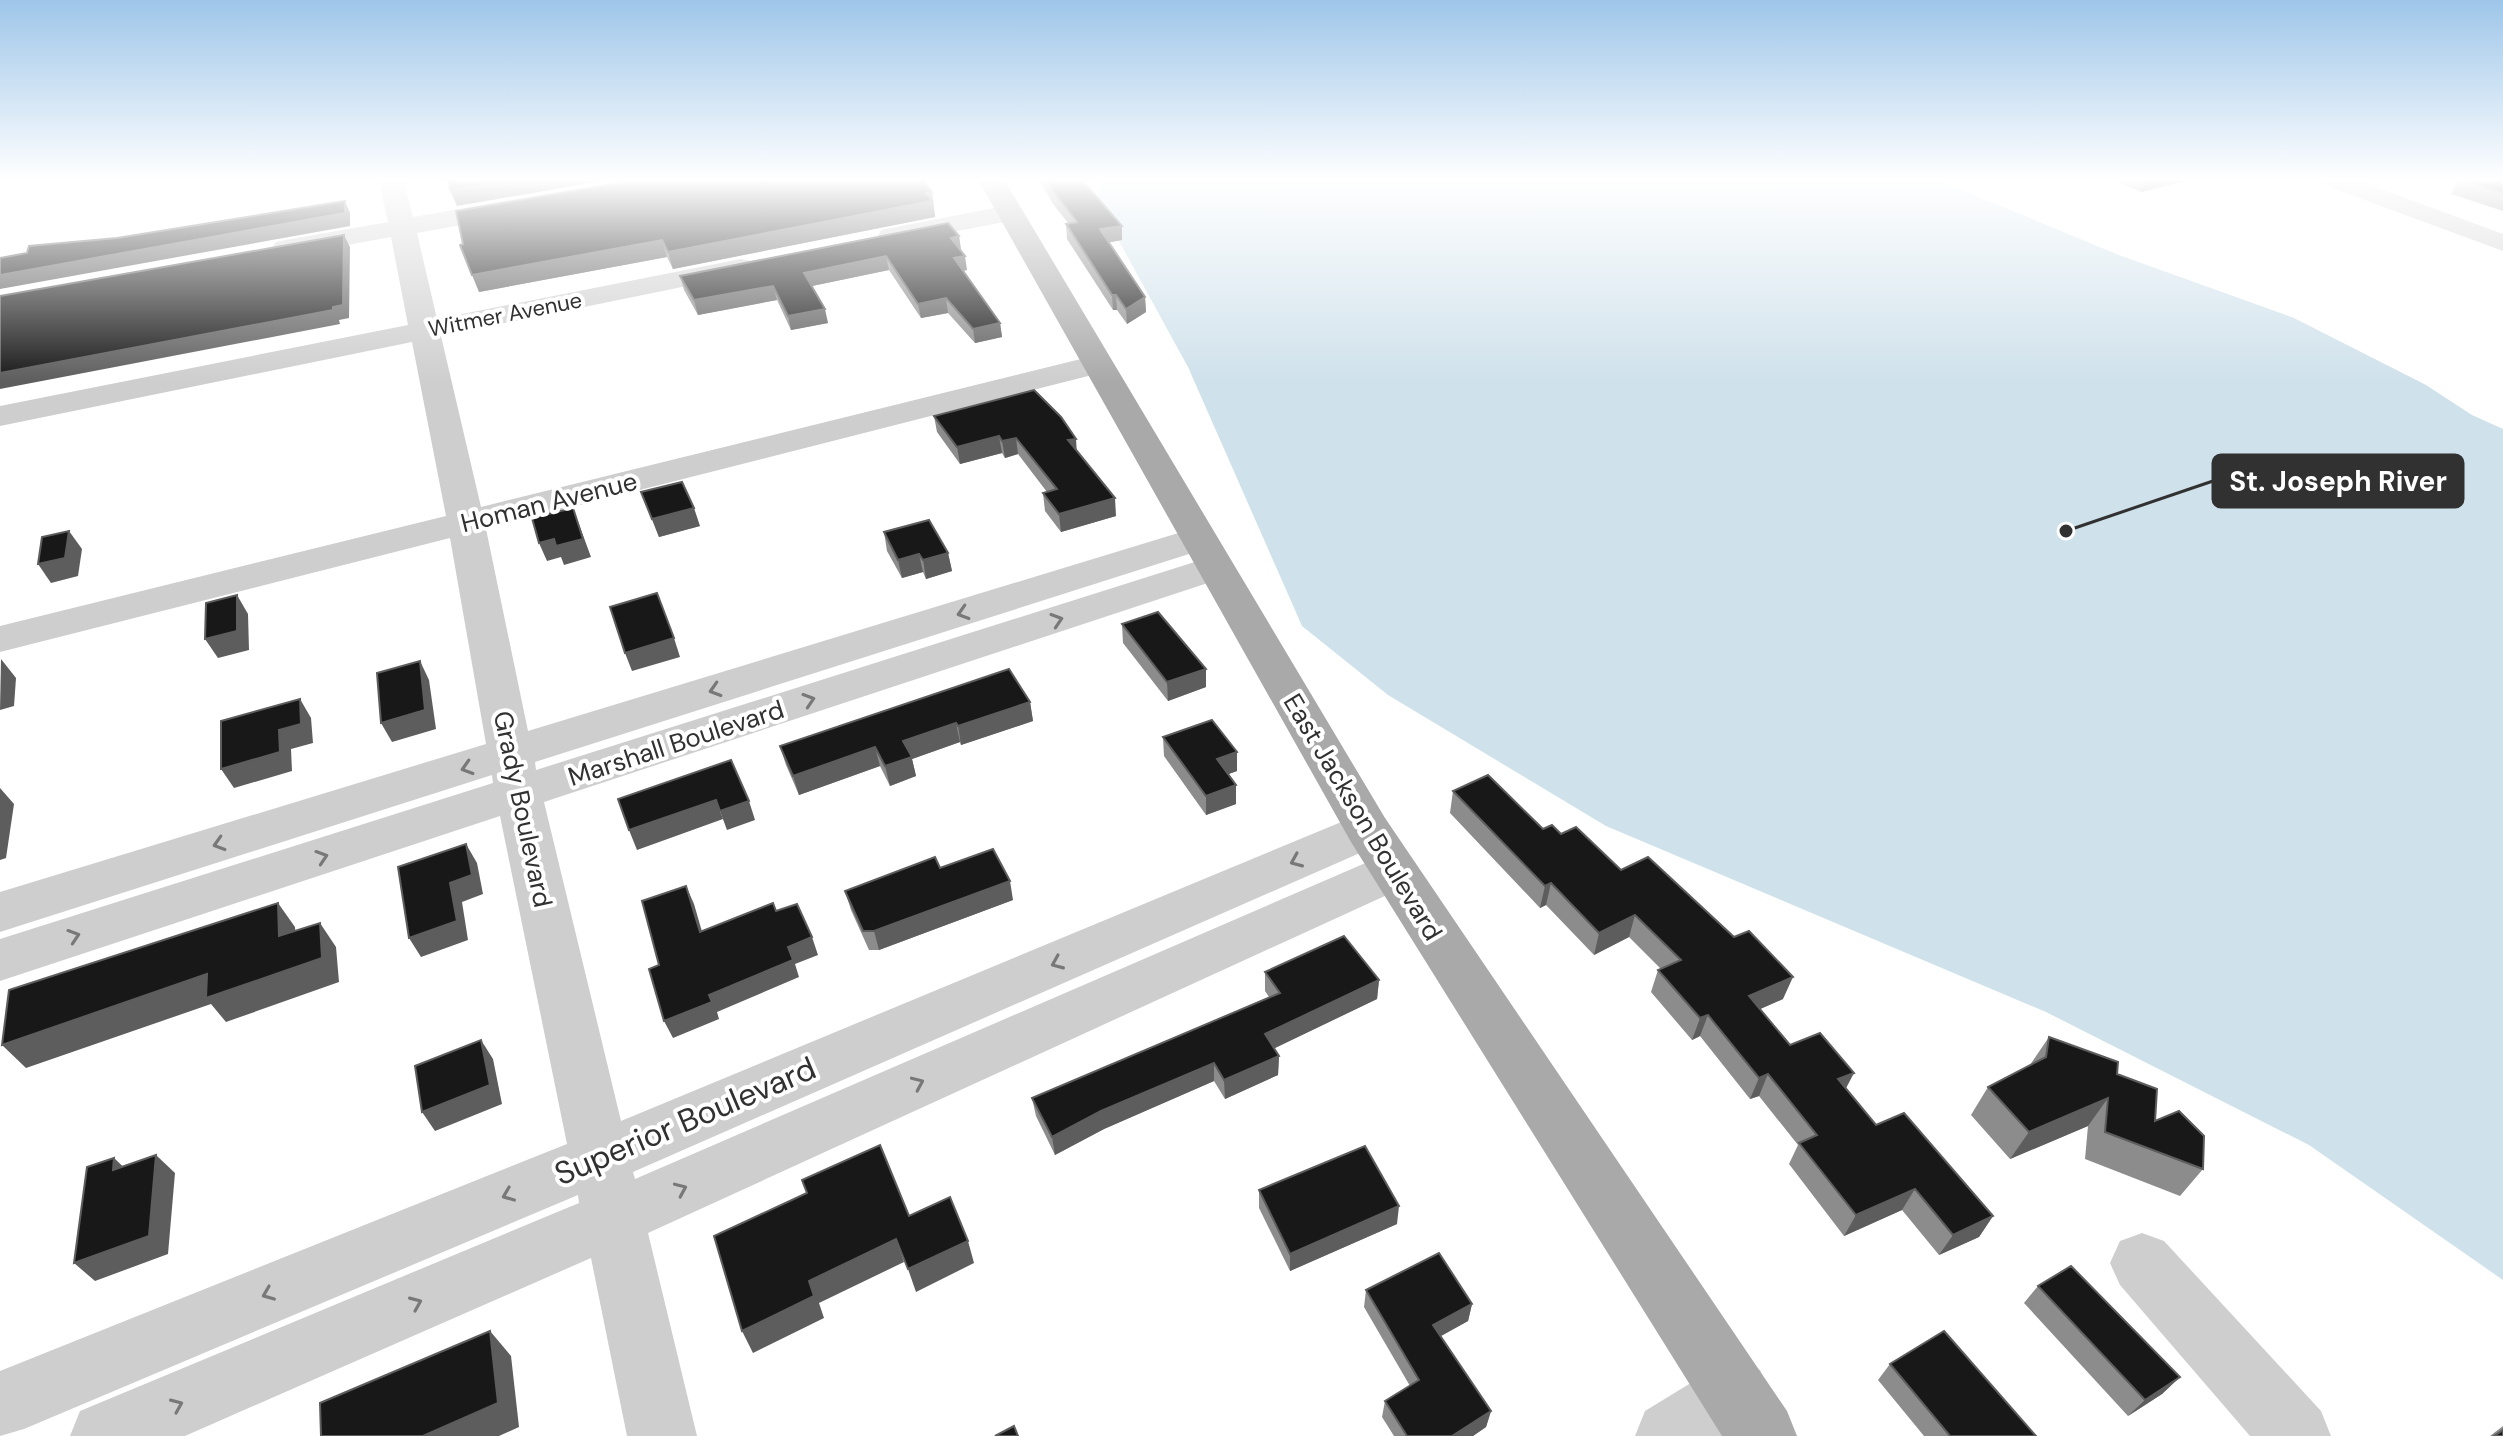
<svg xmlns="http://www.w3.org/2000/svg" width="2503" height="1436" viewBox="0 0 2503 1436" font-family="'DM Sans',sans-serif">
  <style>
    .water { fill: #cfe1eb }
    .lines { fill: none; stroke-linecap: round; stroke-linejoin: round }
    .minor { fill: #cecece; fill-rule: evenodd }
    .major { fill: #a9a9a9; fill-rule: evenodd }
    .wall { fill: #8c8c8c }
    .shaded-wall { fill: #5d5d5d }
    .building { fill: #181818; stroke: #5d5d5d; stroke-width: 2 }
    .oneway { stroke: #787878 }
    .labels { text-anchor: middle; stroke-width: 8; stroke-linejoin: round; paint-order: stroke }
    .far-street-label { font-size: 22px; fill: #313131; stroke: #fff }
    .street-label { font-size: 26px; fill: #313131; stroke: #fff }
    .near-street-label { font-size: 32px; fill: #313131; stroke: #fff }
    .leader { fill: none; stroke: #313131; stroke-width: 3 }
    .callout-dot { fill: #313131; stroke: #fff; stroke-width: 3 }
    .callout { fill: #313131; stroke: #313131; stroke-width: 3 }
    .callout-label { font-size: 28px; text-anchor: middle; font-weight: bold; fill: #fff }
  </style>
  <rect width="100%" height="100%" fill="#fff"/>
  <polygon class="water" points="1101,181 1940,181 2119,255 2294,318 2426,385 2472,415 2503,429 2503,1280 2309,1145 2046,1012 1606,826 1388,695 1302,626 1188,367 1097,201"/>
  <g class="lines">
    <g class="minor">
      <polygon points="379,181 404,181 413,217 517,199 530,207 517,215 417,233 437,319 741,259 751,261 755,267 751,273 741,275 441,336 481,507 1097,355 1108,357 1113,364 1108,371 486,529 528,731 1185,531 1198,528 1211,531 1217,539 1211,547 535,762 536,770 1201,560 1215,556 1229,560 1234,568 1229,576 544,802 621,1121 1351,818 1368,813 1385,818 1392,830 1385,842 633,1172 635,1179 1377,858 1394,852 1411,858 1419,871 1411,884 648,1233 697,1436 627,1436 591,1258 185,1436 70,1436 80,1411 579,1203 578,1195 24,1429 0,1436 0,1371 567,1144 500,816 0,981 0,939 493,783 492,775 0,932 0,892 486,744 450,538 0,652 0,626 446,516 412,342 0,426 0,406 408,325 391,237 286,256 276,254 272,248 276,242 286,240 388,222"/>
      <polygon points="2323,181 2359,181 2503,234 2503,251 2327,186"/>
      <polygon points="1010,205 1019,207 1023,213 1019,219 891,244 881,242 878,236 881,230 891,228"/>
      <polygon points="2142,1233 2164,1241 2321,1411 2331,1436 2250,1436 2120,1285 2110,1263 2120,1241"/>
      <polygon points="1736,1360 1760,1370 1770,1394 1760,1418 1732,1436 1635,1436 1645,1411 1712,1370"/>
    </g>
    <polygon class="major" points="979,181 1005,181 1385,818 1787,1411 1797,1436 1722,1436 1351,842"/>
  </g>
  <g class="wall">
    <polygon points="629,181 932,192 935,217 673,269 667,257 479,292"/>
    <polygon points="1040,181 1083,181 1122,226 1122,240 1109,242 1145,297 1146,312 1127,324 1117,310 1113,310 1067,239 1066,224 1069,224 1053,204"/>
    <polygon points="2116,181 2186,181 2141,192"/>
    <polygon points="2458,181 2503,181 2503,211 2451,194"/>
    <polygon points="959,236 961,250 960,250 967,270 963,271 1000,323 1002,337 975,343 948,313 921,318 889,270 812,286 828,323 791,330 777,300 698,315 684,290 680,276"/>
    <polygon points="934,416 1077,452 1116,516 1061,532 1045,511 1043,493 1047,492 1018,454 1005,458 1002,453 960,464 937,432"/>
    <polygon points="641,492 700,526 659,537"/>
    <polygon points="884,532 948,553 952,571 926,579 923,572 902,578 887,551"/>
    <polygon points="1122,624 1206,669 1206,687 1168,701 1123,643"/>
    <polygon points="1030,702 1033,721 961,745 960,742 912,759 916,776 890,786 880,766 799,795 786,765 780,746"/>
    <polygon points="1163,737 1237,752 1237,771 1228,774 1236,785 1236,804 1206,815 1164,756"/>
    <polygon points="1453,791 1543,829 1561,834 1621,870 1783,999 1760,1009 1790,1045 1846,1089 1876,1125 1993,1216 1979,1237 1939,1255 1902,1210 1844,1236 1789,1164 1798,1145 1759,1096 1750,1099 1700,1036 1692,1040 1651,992 1658,970 1661,969 1629,937 1594,955 1546,905 1540,908 1450,813"/>
    <polygon points="940,868 1013,900 879,950 869,950 851,910 845,891"/>
    <polygon points="1265,972 1379,980 1377,999 1274,1048 1279,1056 1278,1075 1225,1099 1214,1081 1104,1129 1055,1155 1036,1116 1032,1098 1269,997 1265,991"/>
    <polygon points="2049,1037 2117,1074 2155,1121 2203,1169 2180,1196 2085,1159 2088,1126 2010,1159 1971,1115 1988,1087 2030,1065"/>
    <polygon points="1259,1190 1397,1224 1290,1271 1259,1208"/>
    <polygon points="2038,1286 2180,1377 2162,1394 2128,1416 2024,1303"/>
    <polygon points="1366,1290 1472,1304 1468,1321 1441,1336 1491,1411 1486,1427 1473,1436 1394,1436 1382,1417 1385,1401 1410,1386 1364,1307"/>
    <polygon points="1890,1364 2036,1436 1924,1436 1878,1380"/>
    <polygon points="2503,1426 2503,1436 2490,1436"/>
  </g>
  <g class="shaded-wall">
    <polygon points="504,181 602,181 457,206 450,190"/>
    <polygon points="2146,181 2186,181 2141,192"/>
    <polygon points="932,192 935,217 673,269 668,252"/>
    <polygon points="345,201 350,213 350,226 0,289 0,275"/>
    <polygon points="1122,226 1122,240 1101,244 1100,229"/>
    <polygon points="344,235 350,247 349,318 339,320 340,324 0,389 0,373 333,307"/>
    <polygon points="959,236 961,250 953,252 951,238"/>
    <polygon points="662,240 667,257 479,292 472,275"/>
    <polygon points="886,256 889,270 807,287 804,273"/>
    <polygon points="965,256 967,270 956,272 954,258"/>
    <polygon points="773,286 777,300 698,315 694,300"/>
    <polygon points="1112,295 1116,295 1117,310 1113,310"/>
    <polygon points="1145,297 1146,312 1127,324 1126,309"/>
    <polygon points="946,298 948,313 921,318 918,304"/>
    <polygon points="825,309 828,323 791,330 788,316"/>
    <polygon points="1000,323 1002,337 975,343 973,329"/>
    <polygon points="999,436 1002,453 960,464 957,447"/>
    <polygon points="1016,438 1018,454 1005,458 1002,441"/>
    <polygon points="1076,439 1077,455 1068,440"/>
    <polygon points="1115,498 1116,516 1061,532 1059,514"/>
    <polygon points="573,508 591,557 564,565 561,557 547,561 539,543"/>
    <polygon points="694,508 700,526 659,537 652,519"/>
    <polygon points="69,531 82,549 78,576 51,583 38,564"/>
    <polygon points="948,553 952,571 926,579 923,560"/>
    <polygon points="919,554 923,572 902,578 898,560"/>
    <polygon points="237,595 248,614 249,650 218,658 205,639"/>
    <polygon points="674,638 680,657 632,671 625,653"/>
    <polygon points="1,659 16,678 14,706 0,710"/>
    <polygon points="420,661 429,680 436,729 392,742 381,723"/>
    <polygon points="1206,669 1206,687 1168,701 1167,682"/>
    <polygon points="300,699 311,718 313,743 291,749 292,771 234,788 221,769 279,730"/>
    <polygon points="1030,702 1033,721 961,745 958,726"/>
    <polygon points="956,723 960,742 912,759 916,776 890,786 885,766 903,741"/>
    <polygon points="875,747 880,766 799,795 793,776"/>
    <polygon points="1237,752 1237,771 1218,778 1217,759"/>
    <polygon points="1236,785 1236,804 1206,815 1206,796"/>
    <polygon points="0,788 14,804 6,858 0,860"/>
    <polygon points="716,800 723,819 637,850 629,830"/>
    <polygon points="749,801 755,820 727,830 720,811"/>
    <polygon points="466,844 477,863 483,894 462,902 468,940 421,957 409,938 450,883"/>
    <polygon points="1010,881 1013,900 879,950 874,931"/>
    <polygon points="1551,883 1546,905 1540,908 1545,886"/>
    <polygon points="686,886 694,904 707,949 700,932"/>
    <polygon points="278,903 295,927 297,960 279,936"/>
    <polygon points="1635,915 1629,937 1594,955 1599,933"/>
    <polygon points="320,923 336,947 339,982 226,1022 211,1004 26,1068 2,1045"/>
    <polygon points="812,937 818,955 795,964 799,977 717,1012 719,1019 673,1038 664,1021 788,947"/>
    <polygon points="1793,977 1783,999 1740,1018 1749,996"/>
    <polygon points="1379,980 1377,999 1265,1053 1265,1034"/>
    <polygon points="1708,1015 1700,1036 1692,1040 1700,1018"/>
    <polygon points="481,1040 493,1059 502,1104 435,1131 422,1112"/>
    <polygon points="1279,1056 1278,1075 1225,1099 1224,1080"/>
    <polygon points="1214,1063 1214,1081 1104,1129 1055,1155 1052,1137 1101,1111"/>
    <polygon points="1854,1073 1843,1094 1838,1079"/>
    <polygon points="1768,1074 1759,1096 1750,1099 1759,1078"/>
    <polygon points="2108,1098 2088,1126 2010,1159 2029,1132"/>
    <polygon points="156,1155 175,1173 168,1254 95,1281 74,1263"/>
    <polygon points="114,1158 133,1176 113,1170"/>
    <polygon points="1915,1189 1902,1210 1844,1236 1856,1215"/>
    <polygon points="1399,1206 1397,1224 1290,1271 1290,1254"/>
    <polygon points="1993,1216 1979,1237 1939,1255 1953,1235"/>
    <polygon points="896,1239 904,1262 819,1303 824,1318 753,1353 742,1331 809,1281"/>
    <polygon points="968,1241 974,1263 916,1292 908,1269"/>
    <polygon points="1472,1304 1468,1321 1430,1342 1433,1325"/>
    <polygon points="490,1331 511,1356 519,1427 499,1436 423,1436"/>
    <polygon points="2180,1377 2162,1394 2128,1416 2145,1400"/>
    <polygon points="1491,1411 1486,1427 1473,1436 1452,1436"/>
  </g>
  <g class="building">
    <polygon points="448,181 504,181 450,190"/>
    <polygon points="629,181 924,181 932,192 926,193 932,201 668,252 662,240 472,275 460,245 463,244 456,211"/>
    <polygon points="1047,181 1083,181 1122,226 1100,229 1145,297 1126,309 1116,295 1112,295 1066,224 1077,222 1052,190"/>
    <polygon points="2465,181 2503,181 2503,193"/>
    <polygon points="345,201 345,213 0,275 0,258 27,253 29,246 117,238"/>
    <polygon points="948,223 959,236 951,238 965,256 954,258 1000,323 973,329 946,298 918,304 886,256 804,273 825,309 788,316 773,286 694,300 680,276"/>
    <polygon points="344,235 343,305 333,307 333,310 0,373 0,296"/>
    <polygon points="1034,390 1061,417 1076,439 1068,440 1115,498 1059,514 1043,493 1057,489 1016,438 1002,441 999,436 957,447 934,416"/>
    <polygon points="682,482 694,508 652,519 641,492"/>
    <polygon points="573,508 583,539 556,546 554,539 539,543 532,518"/>
    <polygon points="929,520 948,553 923,560 919,554 898,560 884,532"/>
    <polygon points="69,531 65,558 38,564 42,537"/>
    <polygon points="657,593 674,638 625,653 610,607"/>
    <polygon points="237,595 237,631 205,639 206,603"/>
    <polygon points="1158,612 1206,669 1167,682 1122,624"/>
    <polygon points="420,661 425,710 381,723 377,673"/>
    <polygon points="1009,669 1030,702 958,726 956,723 903,741 912,757 885,766 875,747 793,776 780,746"/>
    <polygon points="300,699 301,724 279,730 280,752 221,769 221,721"/>
    <polygon points="1212,720 1237,752 1217,759 1236,785 1206,796 1163,737"/>
    <polygon points="731,760 749,801 720,811 716,800 629,830 618,799"/>
    <polygon points="1488,775 1543,829 1552,825 1561,834 1576,827 1621,870 1648,857 1734,937 1749,931 1793,977 1749,996 1790,1045 1820,1033 1854,1073 1838,1079 1876,1125 1904,1113 1993,1216 1953,1235 1915,1189 1856,1215 1799,1143 1817,1135 1768,1074 1759,1078 1708,1015 1700,1018 1658,970 1681,960 1635,915 1599,933 1551,883 1545,886 1453,791"/>
    <polygon points="466,844 472,875 450,883 457,921 409,938 398,867"/>
    <polygon points="993,849 1010,881 874,931 863,931 845,891 935,857 940,868"/>
    <polygon points="686,886 700,932 773,903 776,911 797,904 812,937 788,947 793,960 709,995 712,1002 664,1021 649,969 659,965 642,901"/>
    <polygon points="278,903 279,936 320,923 322,958 206,998 207,974 2,1045 9,990"/>
    <polygon points="1344,936 1379,980 1265,1034 1279,1056 1224,1080 1214,1063 1101,1111 1052,1137 1032,1098 1280,993 1265,972"/>
    <polygon points="2049,1037 2118,1062 2117,1074 2157,1089 2155,1121 2179,1111 2204,1136 2203,1169 2105,1132 2108,1098 2029,1132 1988,1087 2046,1057"/>
    <polygon points="481,1040 490,1085 422,1112 415,1066"/>
    <polygon points="880,1145 909,1216 950,1197 968,1241 908,1269 896,1239 809,1281 814,1296 742,1331 714,1236 807,1193 802,1180"/>
    <polygon points="1365,1146 1399,1206 1290,1254 1259,1190"/>
    <polygon points="156,1155 149,1236 74,1263 87,1167 114,1158 113,1170"/>
    <polygon points="1439,1253 1472,1304 1433,1325 1491,1411 1452,1436 1407,1436 1385,1401 1419,1380 1366,1290"/>
    <polygon points="2071,1266 2180,1377 2145,1400 2038,1286"/>
    <polygon points="490,1331 498,1403 423,1436 321,1436 320,1403"/>
    <polygon points="1944,1331 2036,1436 1950,1436 1890,1364"/>
    <polygon points="1014,1426 1018,1436 995,1436"/>
    <polygon points="2503,1430 2503,1436 2494,1436"/>
  </g>
  <defs><path id="oneway-chevron" d="M-2-3.5L2.5 0L-2 3.5" fill="none" stroke-width="1.6" stroke-linecap="round" stroke-linejoin="round" transform="scale(2)"/></defs>
  <g class="oneway">
    <use href="#oneway-chevron" transform="translate(963 613) rotate(163)"/>
    <use href="#oneway-chevron" transform="translate(1057 620) rotate(-18)"/>
    <use href="#oneway-chevron" transform="translate(715 690) rotate(163)"/>
    <use href="#oneway-chevron" transform="translate(809 700) rotate(-18)"/>
    <use href="#oneway-chevron" transform="translate(467 768) rotate(163)"/>
    <use href="#oneway-chevron" transform="translate(219 844) rotate(163)"/>
    <use href="#oneway-chevron" transform="translate(322 857) rotate(-18)"/>
    <use href="#oneway-chevron" transform="translate(1296 861) rotate(157)"/>
    <use href="#oneway-chevron" transform="translate(74 936) rotate(-18)"/>
    <use href="#oneway-chevron" transform="translate(1057 963) rotate(157)"/>
    <use href="#oneway-chevron" transform="translate(918 1083) rotate(-24)"/>
    <use href="#oneway-chevron" transform="translate(681 1189) rotate(-24)"/>
    <use href="#oneway-chevron" transform="translate(508 1195) rotate(158)"/>
    <use href="#oneway-chevron" transform="translate(268 1294) rotate(158)"/>
    <use href="#oneway-chevron" transform="translate(416 1303) rotate(-23)"/>
    <use href="#oneway-chevron" transform="translate(177 1405) rotate(-23)"/>
  </g>
  <linearGradient id="sky" x2="0" y2="1"><stop stop-color="#9ec6e9"/><stop offset="0.47" stop-color="#fff"/><stop offset="1" stop-color="#fff" stop-opacity="0"/></linearGradient>
  <rect width="2503" height="382" fill="url(#sky)"/>
  <g class="labels">
    <g class="far-street-label">
      <text transform="translate(505 314) rotate(-11)" y="8">Witmer Avenue</text>
    </g>
    <g class="street-label">
      <text transform="translate(549 502) rotate(-14)" y="9">Homan Avenue</text>
      <text transform="translate(676 743) rotate(-18)" y="9">Marshall Boulevard</text>
      <text transform="translate(523 809) rotate(78)" y="9">Grady Boulevard</text>
      <text transform="translate(1363 817) rotate(59)" y="9">East Jackson Boulevard</text>
    </g>
    <g class="near-street-label">
      <text transform="translate(685 1121) rotate(-23)" y="11">Superior Boulevard</text>
    </g>
  </g>
  <path class="leader" d="M2066 531L2213 481"/>
  <circle class="callout-dot" cx="2066" cy="531" r="8"/>
  <rect class="callout" x="2213" y="455" width="250" height="52" rx="8"/>
  <g class="callout-label">
    <text x="2338" y="491">St. Joseph River</text>
  </g>
</svg>
